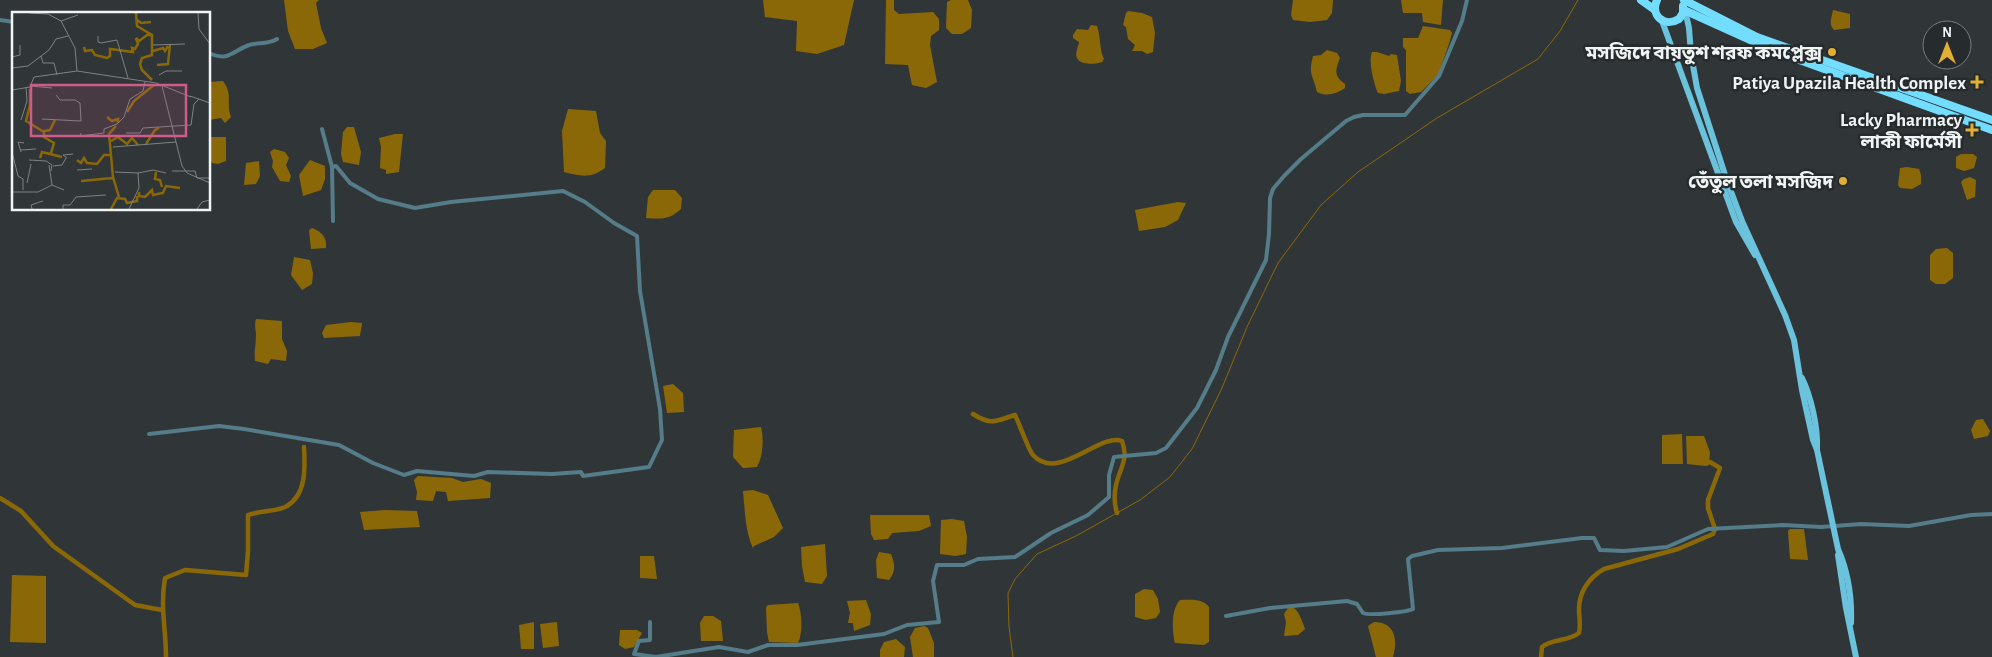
<svg xmlns="http://www.w3.org/2000/svg" width="1992" height="657" viewBox="0 0 1992 657" font-family="'Alegreya Sans','Noto Sans Bengali',sans-serif">
  <style>
    .water { fill: #8b6807 }
    .lines { fill: none; stroke-linecap: round; stroke-linejoin: round }
    .stream { stroke: #8b6807; stroke-width: 1 }
    .canal { stroke: #8b6807; stroke-width: 4.5 }
    .street { stroke: #547c89; stroke-width: 4 }
    .primary { stroke: #6bc2dd; stroke-width: 6 }
    .highway { stroke: #72ddfe; stroke-width: 8 }
    .poi-dot { fill: #e2af34; stroke: #262c2e; stroke-width: 2 }
    .labels { text-anchor: middle; stroke-width: 5; stroke-linejoin: round; paint-order: stroke }
    .poi-label { font-size: 19px; font-weight: bold; fill: #f1f4f5; stroke: #262c2e; text-anchor: end }
    .inset-river { fill: none; stroke: #8b6807; stroke-width: 2.5 }
    .inset-road { fill: none; stroke: #7d8284; stroke-width: 1 }
    .view { fill: #d05a89; fill-opacity: 0.15; stroke: #d05a89; stroke-width: 2.5 }
    .inset-edge { fill: none; stroke: #f1f4f5; stroke-width: 2.5 }
  </style>
  <rect width="100%" height="100%" fill="#303638"/>
  <g class="water">
    <polygon points="284,0 319,0 316,3 321,28 327,43 313,49 295,49 288,31"/>
    <polygon points="763,0 854,0 844,45 817,54 796,51 797,21 765,17"/>
    <polygon points="886,0 894,0 894,10 899,14 933,12 939,19 939,30 931,36 930,45 937,82 926,88 912,85 908,65 885,64"/>
    <polygon points="951,0 968,0 972,10 971,28 962,34 952,34 946,28 947,2"/>
    <polygon points="1293,0 1333,0 1332,13 1327,20 1310,22 1293,20 1291,15"/>
    <polygon points="1401,0 1443,0 1441,25 1423,22 1422,13 1403,13"/>
    <path d="M1833,10L1850,14V28L1834,30C1828,24 1832,17 1833,10Z"/>
    <polygon points="1128,11 1142,13 1152,17 1155,33 1153,52 1147,54 1142,51 1132,51 1135,45 1128,39 1126,27 1123,25 1126,13"/>
    <path d="M1091,25L1097,26C1101,37 1099,49 1104,59L1102,62C1094,65 1072,66 1077,50C1077,47 1079,45 1079,42L1073,38V35L1077,29L1088,30Z"/>
    <polygon points="1423,26 1450,30 1452,33 1449,44 1438,75 1421,92 1410,94 1406,91 1406,50 1403,47 1403,38 1418,38"/>
    <path d="M1327,50L1337,53L1340,58C1335,71 1334,76 1345,84V88C1336,94 1327,97 1317,92C1313,74 1308,75 1313,56L1321,55Z"/>
    <path d="M1372,52H1377L1389,56L1391,54L1397,55L1401,81L1399,91L1384,94L1378,93C1374,84 1368,61 1372,52Z"/>
    <path d="M223,81C233,94 226,102 231,117L225,123L221,118L209,120V82Z"/>
    <path d="M568,109L596,111L600,133L606,141L605,168C590,179 581,176 564,172L562,131Z"/>
    <polygon points="347,127 354,127 361,152 359,165 343,162 341,154 343,132"/>
    <polygon points="395,134 403,134 399,172 386,174 386,170 380,168 381,147 379,138"/>
    <polygon points="209,137 226,137 226,161 218,164 212,163 209,156"/>
    <polygon points="274,149 285,152 289,158 286,165 291,176 289,182 280,181 272,167 273,161 270,152"/>
    <polygon points="1961,154 1973,154 1977,157 1974,168 1964,171 1956,168 1956,157"/>
    <polygon points="310,160 325,166 325,179 321,190 303,196 299,175"/>
    <polygon points="259,161 260,176 256,184 244,185 246,163"/>
    <polygon points="1907,167 1919,169 1921,175 1921,184 1912,189 1900,188 1898,185 1900,168"/>
    <polygon points="1970,177 1976,180 1975,197 1967,200 1961,182 1964,179"/>
    <path d="M653,190H675L682,198L681,209C669,220 662,219 646,218L648,197Z"/>
    <polygon points="1178,202 1186,203 1178,220 1165,227 1139,231 1135,210"/>
    <path d="M312,228C322,232 327,237 326,248L311,249L309,230Z"/>
    <polygon points="1947,248 1953,253 1953,278 1945,284 1936,284 1930,280 1930,255 1936,249"/>
    <polygon points="294,257 310,260 313,273 312,284 302,290 291,275"/>
    <path d="M256,319L282,321V339L287,351L286,361L271,359L268,364L255,361C254,350 256,345 256,335C256,329 254,326 256,319Z"/>
    <polygon points="351,322 362,323 360,336 324,338 322,333 326,325"/>
    <polygon points="673,384 683,393 684,412 667,413 663,386"/>
    <polygon points="1983,419 1990,431 1988,436 1974,439 1971,430 1976,420"/>
    <path d="M761,427C764,439 763,456 757,467L743,468L733,457L734,430Z"/>
    <polygon points="1682,434 1683,464 1662,464 1662,435"/>
    <polygon points="1686,436 1704,436 1710,452 1709,465 1706,466 1687,464"/>
    <polygon points="418,476 452,478 463,482 481,479 491,483 490,498 448,501 446,492 436,491 433,501 416,500 417,492 414,480"/>
    <path d="M753,490L768,495L783,528L774,537L754,546L753,548C745,531 745,510 743,491Z"/>
    <polygon points="385,510 417,511 420,527 364,530 360,512"/>
    <polygon points="870,515 929,515 931,526 919,531 892,533 888,539 874,540 871,534"/>
    <polygon points="952,519 964,521 967,537 966,554 956,556 940,554 941,520"/>
    <polygon points="1790,529 1804,529 1808,560 1790,559 1788,531"/>
    <polygon points="825,544 827,576 822,584 805,582 802,566 801,547"/>
    <path d="M879,552L891,554C895,564 896,571 889,580L877,578L876,560Z"/>
    <polygon points="640,556 654,556 657,579 640,578"/>
    <polygon points="12,575 46,576 46,643 10,642"/>
    <polygon points="1144,589 1153,590 1158,599 1160,612 1156,618 1146,620 1135,617 1135,594"/>
    <polygon points="866,600 871,614 870,625 854,631 853,623 848,623 850,613 847,601"/>
    <path d="M1180,600C1190,600 1202,598 1209,607V642L1204,645L1175,643C1172,631 1171,609 1180,600Z"/>
    <path d="M798,603C802,613 803,633 798,643L769,642L767,632L766,607L768,605Z"/>
    <path d="M1288,608H1294C1300,613 1302,621 1305,629L1298,635L1284,636L1286,622L1284,614Z"/>
    <polygon points="704,616 713,616 721,621 723,641 701,641 700,623"/>
    <polygon points="534,622 534,649 521,649 519,625"/>
    <polygon points="557,622 559,646 543,648 540,624"/>
    <path d="M1374,622C1395,622 1398,640 1393,657H1376L1368,626Z"/>
    <polygon points="924,626 928,628 934,643 934,657 913,657 910,637 915,628"/>
    <polygon points="620,630 637,630 642,633 634,647 625,649 619,645"/>
    <polygon points="896,639 905,647 904,657 880,657 880,650 884,642"/>
  </g>
  <g class="lines">
    <polyline class="stream" points="1013,657 1009,627 1008,593 1015,579 1037,554 1076,536 1140,500 1170,477 1192,449 1222,388 1247,327 1278,263 1321,205 1358,172 1437,118 1538,59 1560,31 1578,0"/>
    <g class="canal">
      <path d="M973,414C992,426 995,421 1015,415C1019,423 1029,451 1033,455C1058,483 1100,432 1122,441C1129,460 1120,467 1116,485C1114,494 1114,503 1117,513"/>
      <polyline points="0,498 21,511 53,546 135,605 162,610"/>
      <path d="M166,657C166,629 160,607 165,578L185,570L246,575L248,551V515C259,511 280,511 287,506C307,494 305,466 304,447"/>
      <path d="M1541,657L1542,647C1553,638 1567,642 1579,633C1581,624 1579,617 1579,609C1579,591 1590,577 1604,569L1678,549L1713,534L1715,529L1708,508V500L1720,468L1710,462"/>
    </g>
    <g class="street">
      <polyline points="0,20 14,22"/>
      <path d="M209,53C229,62 232,51 249,45C259,42 267,45 277,39"/>
      <polyline points="332,167 333,221"/>
      <polyline points="149,434 219,426 244,429 339,445 373,463 404,475 417,471 474,476 488,472 552,474 581,472 583,476 649,467 662,440 660,409 640,291 637,236 614,223 585,202 563,191 451,202 415,208 378,199 350,183 336,166 332,167 322,129"/>
      <path d="M1226,616L1270,608L1347,601L1357,604L1363,613C1370,616 1407,612 1413,609L1408,559L1412,556L1438,550L1502,548L1582,538H1594L1600,550L1624,551L1667,547L1708,529L1783,525L1821,527L1861,524L1909,526L1971,515L1992,514"/>
      <polyline points="650,622 650,640 639,641 634,654 656,657 719,647 748,652 768,645 797,645 884,634 907,625 939,622 933,581 937,565 964,565 978,559 1015,557 1051,533 1088,515 1109,497 1109,475 1114,457 1156,453 1166,448 1197,408 1216,370 1228,337 1266,260 1269,234 1270,198 1273,189 1284,176 1301,159 1346,121 1354,117 1363,115 1405,115 1439,76 1462,21 1467,0"/>
    </g>
    <g class="primary">
      <path d="M1683,13L1687,19L1689,28L1691,54L1697,88L1726,178L1742,221L1785,315L1794,340L1802,390L1813,440L1817,450L1838,549C1848,572 1852,598 1851,623"/>
      <polyline points="1662,21 1736,222 1755,255"/>
      <path d="M1802,378C1811,396 1818,428 1817,448"/>
      <polyline points="1838,555 1846,608 1856,657"/>
    </g>
    <g class="highway">
      <polyline points="1641,0 1655,10"/>
      <path d="M1657,0C1650,15 1664,28 1679,19L1683,13V6"/>
      <polyline points="1684,0 1757,37 1992,120"/>
      <polyline points="1684,10 1777,52 1992,130"/>
    </g>
  </g>
  <g class="poi-dot">
    <circle cx="1832" cy="52" r="5"/>
    <path d="M1974.5 74.5h5v5h5v5h-5v5h-5v-5h-5v-5h5z"/>
    <path d="M1969.5 122.5h5v5h5v5h-5v5h-5v-5h-5v-5h5z"/>
    <circle cx="1843" cy="181" r="5"/>
  </g>
  <g class="labels">
    <g class="poi-label">
      <text x="1822" y="59">মসজিদে বায়তুশ শরফ কমপ্লেক্স</text>
      <text x="1966" y="89">Patiya Upazila Health Complex</text>
      <text x="1962" y="126">Lacky Pharmacy<tspan x="1962" dy="22">লাকী ফার্মেসী</tspan></text>
      <text x="1833" y="188">তেঁতুল তলা মসজিদ</text>
    </g>
  </g>
  <g transform="translate(12 12)">
    <rect width="198" height="198" fill="#303638"/>
    <path class="inset-river" d="M124,1L125,14L140,23V43L130,46L128,52L130,58L140,68M124,7L129,11L139,10M72,35L73,39L80,38L83,43L95,46L98,44V37L121,40L120,36L123,37L126,32L124,26L127,29L135,23H140M141,39L151,36L153,39L156,34M145,53L156,52L158,32M18,77V93L14,109L32,120M115,100L122,89L142,73M95,105L100,109L106,107V111M104,114L97,122L101,165L107,185M99,129L106,125L115,132L120,126L126,133M134,132L143,118L147,116M39,141L42,131L32,125V119L38,118L43,108M28,146L30,140L50,145M65,148L69,151L72,146L75,151L85,152L92,143H99M144,160L143,167L148,168L150,175M69,169L101,166M127,180V184L133,185L140,178L141,183L151,181L154,174L168,176M99,197L105,186L113,187L115,191L125,189V184"/>
    <path class="inset-road" d="M17,1L36,2L49,9L63,36L65,59L144,71L179,85M186,1L187,17L198,32M49,9L66,3M86,24V30L89,31L105,28L116,66M141,33L173,32M29,44L31,51H42L45,63M0,45L8,43V33M0,56L16,54L37,38L44,27L56,24M147,63L154,59H170M18,74L40,76M150,74L170,154L175,161L198,171M0,78L18,75L22,65L65,59M178,84L198,91M30,107L69,109L68,91L63,88H48L44,83M9,108L15,89L14,75M69,121L68,124L92,121V117L105,112L112,105L118,87L131,79L133,70M114,121H128L131,116L179,113L182,92L187,87M101,135L164,130M9,138L24,137M0,140L6,164L11,167V178M9,140L6,130L12,131M55,146L51,143L61,142M17,148L34,149L40,153L39,159M37,153L40,173M41,154L50,153L54,146M65,158L80,157M160,159H183L185,166H198M103,160L126,161M15,171L19,152M0,180H26L40,173L52,178M20,197L19,193L31,189M51,197V193H58L64,185L94,183M117,197L127,176L126,161L141,158L154,161M185,197L190,190L198,188"/>
    <path class="view" d="M19,73H174V124H19Z"/>
    <rect width="198" height="198" class="inset-edge"/>
  </g>
  <g transform="translate(1947 45)"><circle r="24" fill="#262c2e" stroke="#777c7e"/>
  <path d="M0-4L9 19L0 12L-9 19Z" fill="#e2af34"/>
  <text y="-8" font-size="14" font-weight="bold" text-anchor="middle" fill="#f1f4f5">N</text>
  </g>
</svg>
